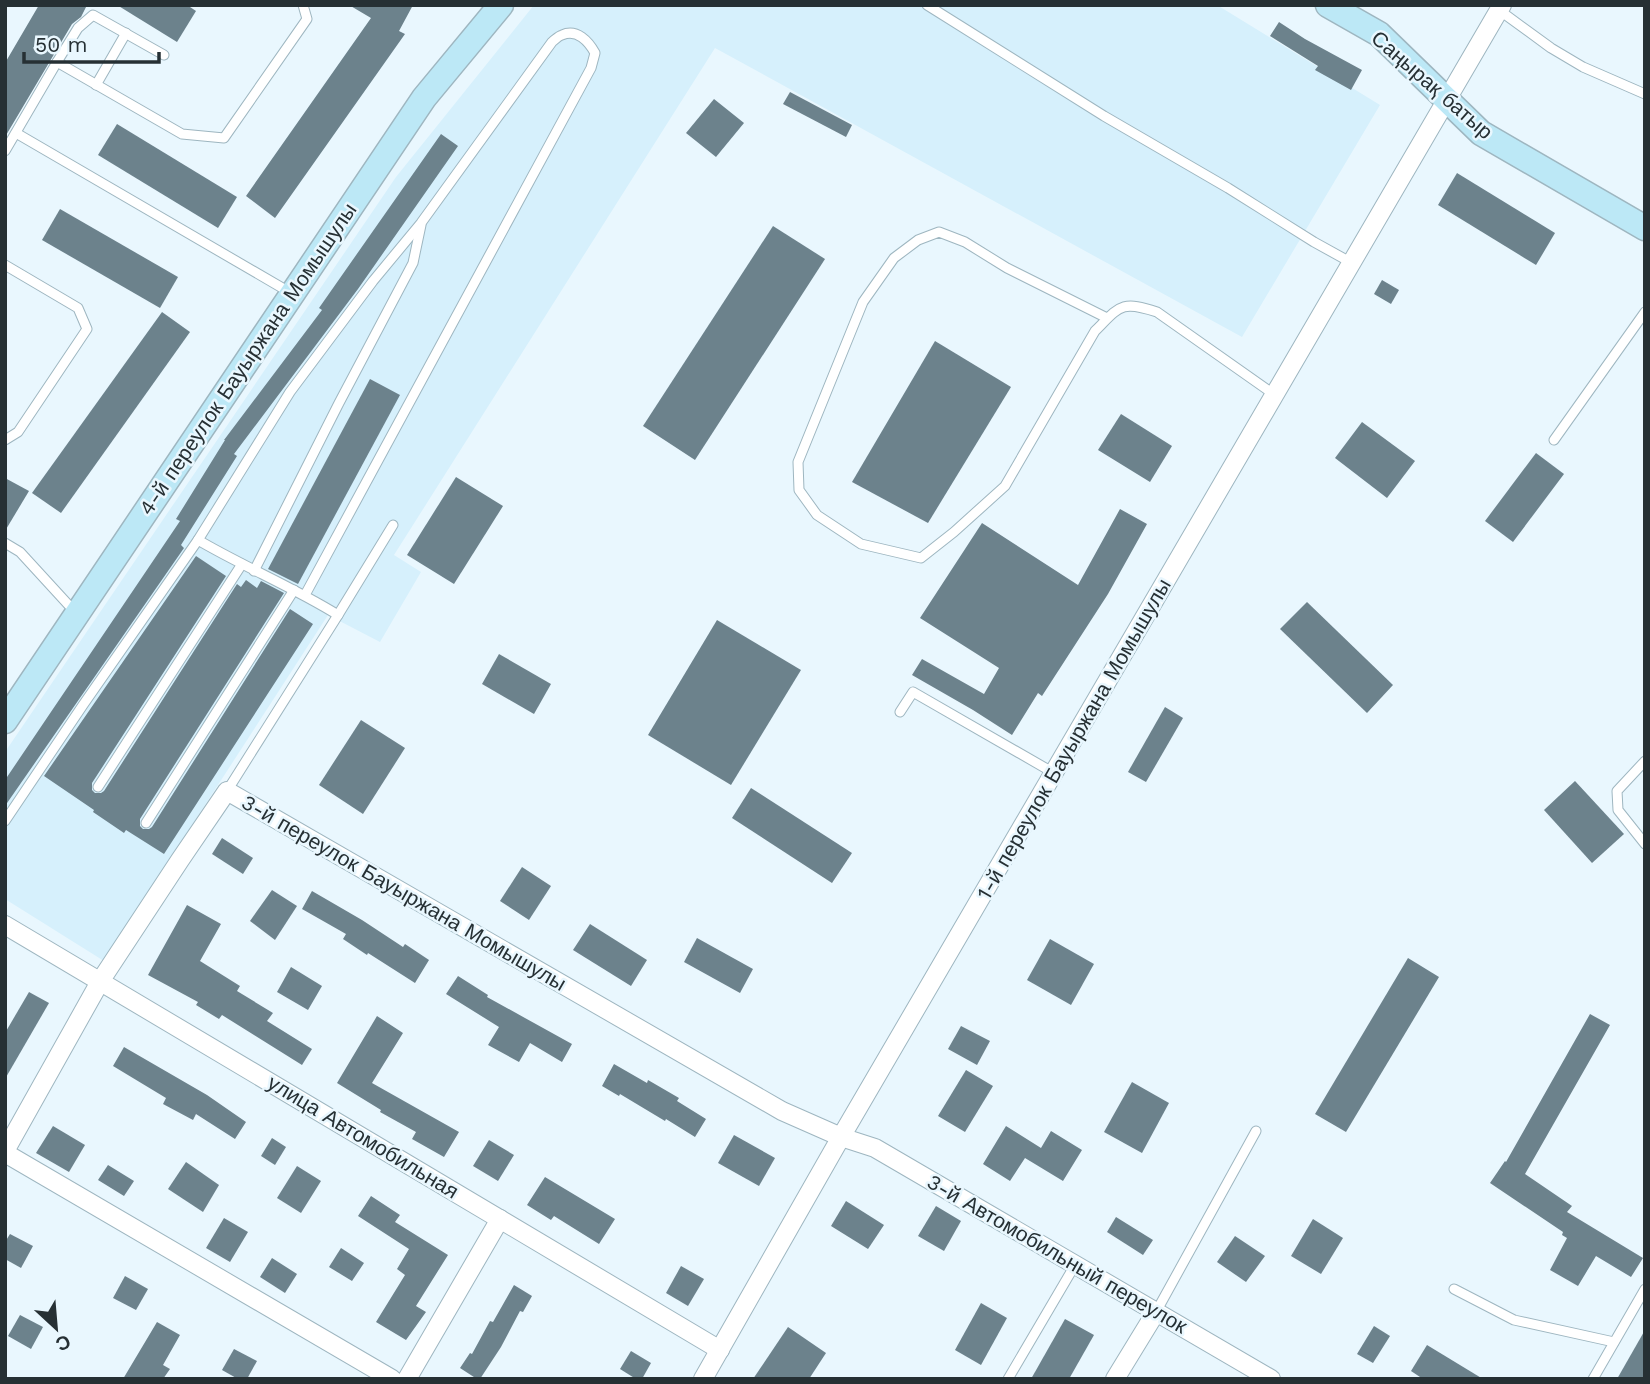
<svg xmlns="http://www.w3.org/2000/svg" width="1650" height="1384" viewBox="0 0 1650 1384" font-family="'Work Sans',sans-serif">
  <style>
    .built { fill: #d6f0fc }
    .building { fill: #6c828c }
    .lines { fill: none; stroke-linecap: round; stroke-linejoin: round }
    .lane-casing { stroke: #9eb6c0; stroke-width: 11 }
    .street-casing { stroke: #9eb6c0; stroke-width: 20 }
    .secondary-casing { stroke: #9eb6c0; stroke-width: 27 }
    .lane { stroke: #fff; stroke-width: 9 }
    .street { stroke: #fff; stroke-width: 18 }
    .secondary { stroke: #bce8f6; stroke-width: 24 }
    .labels { text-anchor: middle; stroke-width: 5; stroke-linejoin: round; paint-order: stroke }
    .street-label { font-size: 21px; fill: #263034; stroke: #e9f7fe }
  </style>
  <rect width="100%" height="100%" fill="#e9f7fe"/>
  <polygon class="built" points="534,5 1217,5 1380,105 1242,337 715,48 394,555 421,572 380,642 328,615 104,961 5,899 5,752 396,177"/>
  <g class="building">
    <polygon points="39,5 87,5 81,17 72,24 5,137 5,63"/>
    <polygon points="117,5 187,5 196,11 177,42"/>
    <polygon points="349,5 413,5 399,31 405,34 275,218 246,196 371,18"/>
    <polygon points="1279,22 1305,39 1362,70 1351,90 1315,70 1318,66 1270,36"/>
    <polygon points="790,92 852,125 846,137 783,104"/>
    <polygon points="714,99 744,123 716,157 686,133"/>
    <polygon points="117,124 237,197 218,228 98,155"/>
    <polygon points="441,134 458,146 358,289 234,454 237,456 181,545 184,548 5,806 5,780 180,521 176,519 225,440 224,440 322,310 319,308"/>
    <polygon points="1457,173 1555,233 1536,265 1438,205"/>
    <polygon points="60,209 178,277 160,308 42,240"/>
    <polygon points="773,226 825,259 695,460 643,426"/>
    <polygon points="1382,280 1399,290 1391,304 1374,294"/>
    <polygon points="162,312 190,332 61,513 32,493"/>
    <polygon points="935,341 1011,387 928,523 852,482"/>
    <polygon points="370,379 400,395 298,584 268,569"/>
    <polygon points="1121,414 1172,446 1150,482 1098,450"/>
    <polygon points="1362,422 1415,461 1387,498 1335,458"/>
    <polygon points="1536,453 1564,474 1513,542 1485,521"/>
    <polygon points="456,477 503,506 454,584 407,555"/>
    <polygon points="5,478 29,491 5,531"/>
    <polygon points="1120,509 1147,524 1108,594 1042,696 1038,693 1012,735 973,710 912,675 922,659 984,694 999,668 920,618 982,523 1078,585"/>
    <polygon points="196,556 226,576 92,783 92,790 95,793 101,793 104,791 237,584 241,587 246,580 257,588 261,581 284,593 140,819 140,826 143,829 149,829 152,827 290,609 313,624 164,854 126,830 124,833 93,812 94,810 44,776"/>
    <polygon points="1307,602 1393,685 1367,713 1280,629"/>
    <polygon points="717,620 801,670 731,785 648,735"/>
    <polygon points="499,654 551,684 534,714 482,684"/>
    <polygon points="1165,707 1183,718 1146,782 1128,772"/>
    <polygon points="361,720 405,748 363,814 319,785"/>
    <polygon points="1575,781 1624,834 1592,863 1544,810"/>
    <polygon points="751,788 852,853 832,883 732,818"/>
    <polygon points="222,838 253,858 243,874 212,854"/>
    <polygon points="522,867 551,886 529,920 500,901"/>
    <polygon points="272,890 297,906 275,940 250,921"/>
    <polygon points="312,891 362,920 403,947 405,944 429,960 415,983 368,953 367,955 343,939 346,934 302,909"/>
    <polygon points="187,905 221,924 200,961 240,986 237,991 273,1013 267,1021 312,1049 302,1065 222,1015 219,1019 196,1005 198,1002 148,975"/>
    <polygon points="590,924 647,960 631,986 573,950"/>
    <polygon points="697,938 753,969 740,993 684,962"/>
    <polygon points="1050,939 1094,964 1071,1005 1027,980"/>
    <polygon points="1408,958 1439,977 1346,1132 1315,1114"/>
    <polygon points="291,967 322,986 308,1010 277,992"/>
    <polygon points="458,976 488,995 487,997 572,1044 562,1062 530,1043 519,1062 488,1045 499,1027 446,994"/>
    <polygon points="29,992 49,1003 5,1079 5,1033"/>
    <polygon points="1590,1014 1610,1025 1525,1174 1572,1206 1567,1212 1643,1258 1631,1277 1596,1256 1578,1286 1550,1270 1567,1238 1562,1235 1563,1232 1490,1183 1505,1161 1506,1162"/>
    <polygon points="377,1016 403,1033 372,1083 459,1132 444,1157 412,1139 416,1132 380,1112 381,1110 337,1083"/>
    <polygon points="961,1026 990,1041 977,1065 948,1049"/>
    <polygon points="124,1047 207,1095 246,1122 235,1139 196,1114 193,1120 163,1104 166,1098 113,1066"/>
    <polygon points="614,1064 647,1083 648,1080 679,1098 677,1101 706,1119 695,1137 666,1119 665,1121 620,1094 619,1096 602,1086"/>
    <polygon points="966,1070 993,1086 965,1132 938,1116"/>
    <polygon points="1132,1082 1169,1103 1142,1153 1104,1132"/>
    <polygon points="53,1126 85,1145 69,1172 36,1153"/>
    <polygon points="1006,1126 1041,1148 1051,1131 1082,1150 1063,1181 1025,1158 1010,1181 983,1164"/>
    <polygon points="734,1135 775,1158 759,1186 718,1163"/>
    <polygon points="272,1138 286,1147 275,1165 261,1156"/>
    <polygon points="489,1140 514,1155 498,1181 473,1166"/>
    <polygon points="186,1162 219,1185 203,1212 168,1189"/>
    <polygon points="108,1165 134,1181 124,1196 98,1180"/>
    <polygon points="297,1166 321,1181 301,1213 277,1198"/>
    <polygon points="545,1177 615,1219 599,1244 554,1216 551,1220 527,1205"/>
    <polygon points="371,1196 400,1215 395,1222 448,1255 416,1306 426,1312 406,1340 376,1322 405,1275 397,1269 409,1249 358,1216"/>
    <polygon points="846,1201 884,1225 868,1249 831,1226"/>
    <polygon points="936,1206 961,1221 944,1251 918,1236"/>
    <polygon points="1116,1217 1153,1240 1143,1255 1107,1232"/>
    <polygon points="224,1218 248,1232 230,1262 206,1248"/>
    <polygon points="1313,1219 1343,1238 1321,1274 1291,1256"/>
    <polygon points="10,1234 33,1246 21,1268 5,1259 5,1242"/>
    <polygon points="1235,1236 1265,1256 1246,1282 1217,1262"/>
    <polygon points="341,1248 364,1263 352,1281 329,1267"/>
    <polygon points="272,1258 297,1274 285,1293 260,1277"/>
    <polygon points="681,1266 704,1279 688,1306 666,1293"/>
    <polygon points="125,1276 148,1289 136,1310 113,1298"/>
    <polygon points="514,1285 532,1296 523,1312 520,1311 501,1347 480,1379 477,1379 460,1368 470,1353 472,1354 490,1321 493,1322"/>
    <polygon points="981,1303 1007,1318 981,1365 955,1350"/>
    <polygon points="20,1315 43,1327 31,1349 8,1336"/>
    <polygon points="1065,1319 1094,1335 1069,1379 1031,1379"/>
    <polygon points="157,1322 180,1335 163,1365 170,1369 163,1379 123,1379"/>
    <polygon points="1374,1326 1390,1336 1373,1363 1357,1354"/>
    <polygon points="788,1327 826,1353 809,1379 753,1379"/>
    <polygon points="1645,1330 1645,1379 1617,1379"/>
    <polygon points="1427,1345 1483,1379 1423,1379 1411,1371"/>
    <polygon points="234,1349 257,1361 247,1379 238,1379 222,1370"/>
    <polygon points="631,1351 651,1363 642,1379 636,1379 620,1369"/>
  </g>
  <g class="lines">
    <defs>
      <g id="lane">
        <polyline points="927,5 1104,116 1228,188 1314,242 1352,263"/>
        <polyline points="1499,10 1551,48 1583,67 1645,94"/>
        <polyline points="57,62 182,134 224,138 307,19 303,5"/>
        <polyline points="96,85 126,33"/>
        <polyline points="16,133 291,293"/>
        <polyline points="5,151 57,62 78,28 93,15 164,55"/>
        <polyline points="5,265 78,308 87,329 18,432 5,440"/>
        <path d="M1107,318L1007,268L965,242L939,232L918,240L894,258L863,302L798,462L799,490L817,515L861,544L921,558L954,532L1005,486L1095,331C1120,306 1121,300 1157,312L1275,395"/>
        <polyline points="1554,440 1645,312"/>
        <polyline points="5,543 20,552 75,612"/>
        <polyline points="254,571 339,403 413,263 421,225"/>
        <path d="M305,595L591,68L595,53C589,42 577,28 562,35C558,36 555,40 552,42L421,223L373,281L290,392L198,540C244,567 293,587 338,615"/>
        <polyline points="900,712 913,692 1054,773"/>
        <polyline points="1645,761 1617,791 1618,810 1645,844"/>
        <polyline points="98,787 242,564"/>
        <polyline points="227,791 338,615 393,525"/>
        <polyline points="5,821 83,705 198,540"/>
        <polyline points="146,823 294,590"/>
        <polyline points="1454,1289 1514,1320 1614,1342"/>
        <polyline points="1156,1312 1256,1131"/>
        <polyline points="1008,1379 1075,1265"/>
        <polyline points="1593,1379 1645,1289"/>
      </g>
      <g id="street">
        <polyline points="5,925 720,1350"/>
        <polyline points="5,1151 101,980 180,860 227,791 782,1111 841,1137 875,1148 1271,1379"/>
        <polyline points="5,1153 392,1379"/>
        <polyline points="407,1379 500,1219"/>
        <polyline points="703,1379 841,1137 1502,5"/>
        <polyline points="1115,1379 1156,1312"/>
      </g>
      <g id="secondary">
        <polyline points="1328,5 1379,34 1481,133 1645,228"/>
        <polyline points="5,721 424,98 501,5"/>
      </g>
    </defs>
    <use href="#lane" class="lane-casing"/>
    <use href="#street" class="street-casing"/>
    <use href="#secondary" class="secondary-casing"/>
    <use href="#lane" class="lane"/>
    <use href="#street" class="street"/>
    <use href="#secondary" class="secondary"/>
  </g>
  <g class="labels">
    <g class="street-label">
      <text transform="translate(1432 85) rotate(41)" y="7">Саңырақ батыр</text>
      <text transform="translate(248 359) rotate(-56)" y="7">4-й переулок Бауыржана Момышулы</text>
      <text transform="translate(1074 739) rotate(-60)" y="7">1-й переулок Бауыржана Момышулы</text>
      <text transform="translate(404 893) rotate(30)" y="7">3-й переулок Бауыржана Момышулы</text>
      <text transform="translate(363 1137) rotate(31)" y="7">улица Автомобильная</text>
      <text transform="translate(1057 1254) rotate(30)" y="7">3-й Автомобильный переулок</text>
    </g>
  </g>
  <rect width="1650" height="1384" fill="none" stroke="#263034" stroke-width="14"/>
  <g transform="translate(56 1328) rotate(154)" stroke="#e9f7fe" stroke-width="5" paint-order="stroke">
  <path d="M0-5L12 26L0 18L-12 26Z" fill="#263034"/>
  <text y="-10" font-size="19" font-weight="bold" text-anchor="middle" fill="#263034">С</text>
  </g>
  <path d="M24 52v10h135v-10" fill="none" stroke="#263034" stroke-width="3.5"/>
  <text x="35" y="52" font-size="21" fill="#263034" stroke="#e9f7fe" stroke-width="5" paint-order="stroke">50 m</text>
</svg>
